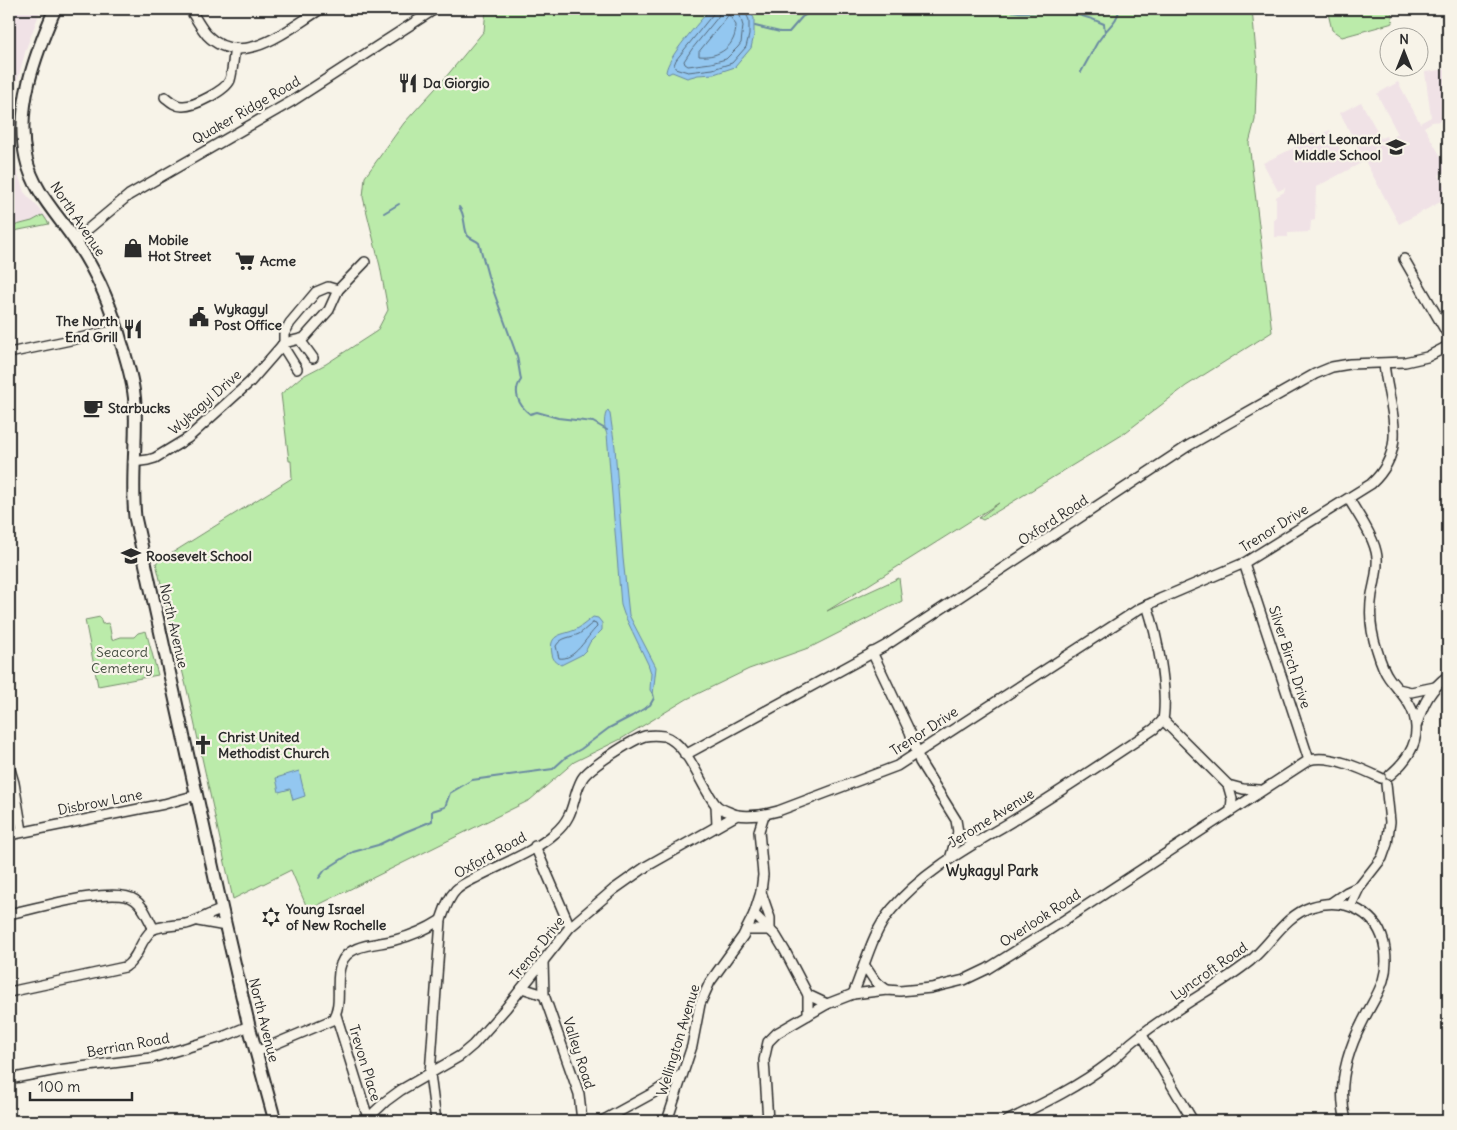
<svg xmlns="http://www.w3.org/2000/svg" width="1457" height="1130" viewBox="0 0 1457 1130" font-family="Delius,sans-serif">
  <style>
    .built { fill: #f0e2e6 }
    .green { fill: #bbebaa; stroke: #738b6a }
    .water { fill: #93c7f0; stroke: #6989a1 }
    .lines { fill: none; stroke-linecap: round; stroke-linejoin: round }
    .shore { stroke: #55697a; stroke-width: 1 }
    .stream { stroke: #6989a1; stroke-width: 2 }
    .minor-casing { stroke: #2b2b2b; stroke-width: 12 }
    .major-casing { stroke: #2b2b2b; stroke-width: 15 }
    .minor { stroke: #f7f3e8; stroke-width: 9 }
    .major { stroke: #f7f3e8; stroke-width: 11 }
    .labels { text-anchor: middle; stroke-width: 4.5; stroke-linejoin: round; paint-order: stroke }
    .poi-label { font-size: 14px; font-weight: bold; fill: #2b2b2b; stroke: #f7f3e8; text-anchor: start }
    .street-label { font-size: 14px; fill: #2b2b2b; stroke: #f7f3e8 }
    .park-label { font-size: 14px; fill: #485144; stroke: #f7f3e8 }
    .neighbourhood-label { font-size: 15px; font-weight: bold; fill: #2b2b2b; stroke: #f7f3e8 }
  </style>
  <rect width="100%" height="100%" fill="#f7f3e8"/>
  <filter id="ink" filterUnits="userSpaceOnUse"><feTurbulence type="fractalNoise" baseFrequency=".02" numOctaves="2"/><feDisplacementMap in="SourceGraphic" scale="10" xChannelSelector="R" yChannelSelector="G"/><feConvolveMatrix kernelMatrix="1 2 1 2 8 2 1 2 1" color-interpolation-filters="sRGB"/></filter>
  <g filter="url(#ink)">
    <g class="built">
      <polygon points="9,9 41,9 26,49 9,112"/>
      <polygon points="1448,69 1448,120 1432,122 1424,127 1448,169 1439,175 1448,193 1448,198 1399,224 1365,161 1316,187 1315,220 1311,221 1310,232 1288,233 1288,237 1274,237 1274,220 1276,219 1276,197 1284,192 1285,188 1278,191 1263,163 1310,140 1308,136 1314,133 1317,137 1330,130 1345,157 1361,153 1340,113 1361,102 1381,138 1386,136 1388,140 1398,134 1377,94 1398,82 1420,123 1431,117 1425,72"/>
      <polygon points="9,134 11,153 24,192 49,219 9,226"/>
    </g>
    <g class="green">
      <polygon points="486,9 1252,9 1257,64 1255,120 1249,143 1272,332 1186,386 1122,435 983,520 979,518 999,503 827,611 899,578 902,601 811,647 749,669 687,699 621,739 574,762 530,800 308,910 291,870 233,899 188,694 156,563 292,478 291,461 289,461 281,394 301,377 326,364 377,331 388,310 380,266 363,197 365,177 404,123 445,78 484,31"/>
      <polygon points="1327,9 1391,9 1393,23 1342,37 1332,30"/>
      <polygon points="43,215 49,224 9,232 9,227 32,221"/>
      <polygon points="100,617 102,624 109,623 112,640 121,637 134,637 138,633 146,631 158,675 98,686 85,620"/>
    </g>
    <g class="water">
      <path d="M710,9H748L754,18V35L751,48L735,67L714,74L698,75L687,78L672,72L668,74L666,72C668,56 699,23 710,9Z"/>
      <path d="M608,410L610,414L615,447L623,558L629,615L656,667L653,695L650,690L651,673L648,664L624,614L621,605L609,458L607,434C604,429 603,415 608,410Z"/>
      <path d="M593,617L598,618L602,623V630L590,642L586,650L581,655L561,665C556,662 553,660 552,654C548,632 563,636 577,629C582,626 588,621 593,617Z"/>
      <polygon points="299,771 305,796 293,800 290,789 279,792 276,778"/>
    </g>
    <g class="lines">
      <g class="shore">
        <polyline points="714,9 713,14 676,60 674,65 675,68 688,72 713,69 732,63 746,47 749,35 749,20 744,9"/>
        <polyline points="720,9 718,17 692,49 684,61 685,64 688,66 711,63 726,59 738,47 741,43 743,26 738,9"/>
        <path d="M729,15L736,25C736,46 720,58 699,56V52Z"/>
        <path d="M593,623L596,624L597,627C586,637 575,661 559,658L556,646C561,637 570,638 579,634C584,631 588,626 593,623Z"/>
      </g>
      <g class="stream">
        <path d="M1003,9C1021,15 1036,11 1054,12C1070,12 1089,17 1104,24L1105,32L1097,43L1081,72"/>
        <polyline points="755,26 780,32 789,32 802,17 816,9"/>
        <path d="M1105,32C1111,25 1119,18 1119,9"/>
        <path d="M459,207C466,215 463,229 468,236C471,239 476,240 479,243L488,276L517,356L521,380C512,392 519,406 530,414L537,412L558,418L593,422L607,430"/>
        <polyline points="384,213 399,204"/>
        <polyline points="319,878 325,870 353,852 378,845 405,832 432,821 432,811 445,807 450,793 472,780 553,769 565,758 581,749 609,728 632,716 650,705 654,698 653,694"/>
      </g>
      <defs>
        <g id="minor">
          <path d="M190,9C195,17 200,27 207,35C242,71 289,28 321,9"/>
          <path d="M165,97C170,101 175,106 182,106C194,107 226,90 230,80C233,70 233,58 235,48"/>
          <polyline points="75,240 129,195 294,100 435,9"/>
          <polyline points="1404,259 1448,335"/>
          <polyline points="300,340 313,358"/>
          <polyline points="284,343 304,338 329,310 338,290 365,262"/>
          <polyline points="282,345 297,369"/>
          <polyline points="9,353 118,330"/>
          <polyline points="133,462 148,460 155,458 188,438 250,382 284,343 284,334 290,323 316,292 328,287 338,290"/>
          <path d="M1349,499C1358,515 1375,538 1377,557C1378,570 1375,581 1372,594C1369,613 1371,633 1377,650C1380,660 1383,670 1389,678C1401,694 1415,705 1416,727C1417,747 1405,762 1390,775"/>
          <polyline points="1244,563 1309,760"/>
          <path d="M1147,605C1157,635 1168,689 1163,720"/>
          <polyline points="872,652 910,732 920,762 956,820 958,832 950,859"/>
          <polyline points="1398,689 1411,692 1435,687"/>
          <polyline points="1163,720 1228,785 1243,789 1260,790"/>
          <path d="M1417,724C1423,704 1431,688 1448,676"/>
          <polyline points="685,755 885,646 1188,446 1315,374 1332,367 1350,364 1405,362 1427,357 1448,346"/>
          <polyline points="9,766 14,783 22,831"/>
          <polyline points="1228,785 1232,799 1231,810"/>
          <polyline points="716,805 717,826"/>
          <polyline points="958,832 967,838 979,842"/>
          <polyline points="9,835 164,804 197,795"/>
          <polyline points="535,846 570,927"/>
          <polyline points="761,892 770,918 770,930"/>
          <polyline points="1331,903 1347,892 1360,886"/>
          <polyline points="1351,905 1360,886 1382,858 1387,844 1390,822 1386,784"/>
          <path d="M9,914C34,909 115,885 135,900C144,906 148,919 154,929"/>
          <polyline points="754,914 776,936 785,951 808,995 808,1015"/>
          <polyline points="198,921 226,926"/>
          <polyline points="746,930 770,930"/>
          <polyline points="543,962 544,995 579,1094 582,1121"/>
          <polyline points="865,966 875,981 887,990"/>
          <polyline points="522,988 544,995"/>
          <path d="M9,992L125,967C139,958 139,941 152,930C157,926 178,925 186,924C199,921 209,913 222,910"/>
          <path d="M853,994C865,966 872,932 892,909C928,866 981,841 1027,812C1070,785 1112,757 1154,729L1163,720"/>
          <polyline points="808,995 827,1004"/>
          <polyline points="336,1015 368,1118"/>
          <polyline points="1142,1035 1193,1121"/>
          <path d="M256,1052L332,1020C344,1003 334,982 341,964C348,943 378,945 395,940C411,936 427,929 441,920"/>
          <polyline points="9,1079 57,1070 152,1058 225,1036 249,1026"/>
          <path d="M365,1121L386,1101L401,1090L460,1056L473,1045L506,1008L570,927L613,890L647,866L737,815C751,817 764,815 778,811L897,766L1139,609L1160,599L1244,563L1371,484C1410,448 1389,409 1384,364"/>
          <path d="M436,1121L430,1074L441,920C445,909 448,898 456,890C462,884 472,880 479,876C504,863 534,852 555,833C576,815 571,799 582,779C588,768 632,740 645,736C651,735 657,735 664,736C688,743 701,787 716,805C721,810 730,812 737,815"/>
          <polyline points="602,1121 653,1093 682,1074"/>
          <polyline points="667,1121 692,1046 700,1004 710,982 743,936 754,914 761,892 763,875 759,831 764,815"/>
          <path d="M768,1121L764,1060L768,1042L777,1033L827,1004L853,994L887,990L900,991L931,988L964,980L987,969L1043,934L1309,760C1330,754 1362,769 1381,778"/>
          <path d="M1007,1121C1042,1104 1078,1087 1109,1063C1117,1057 1124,1049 1131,1043C1143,1033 1155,1024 1168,1016C1195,997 1224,982 1250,961C1271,944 1284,916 1311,907C1345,896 1380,913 1385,949C1390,981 1375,996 1362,1023C1346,1054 1337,1087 1346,1121"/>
        </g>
        <path id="major" d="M55,9C35,55 15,107 26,158C33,191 58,215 76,242C98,274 112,308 122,345C128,364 134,384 135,404C137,442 131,479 135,517L222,910L249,1026L275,1121"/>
      </defs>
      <use href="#minor" class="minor-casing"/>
      <use href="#major" class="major-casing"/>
      <use href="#minor" class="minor"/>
      <use href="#major" class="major"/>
    </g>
  </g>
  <defs>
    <symbol id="restaurant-bare" viewBox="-9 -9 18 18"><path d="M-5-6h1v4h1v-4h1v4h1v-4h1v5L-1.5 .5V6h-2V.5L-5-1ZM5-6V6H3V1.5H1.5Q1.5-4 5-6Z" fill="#2b2b2b" stroke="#f7f3e8" stroke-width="2.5" paint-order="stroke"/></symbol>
    <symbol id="school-bare" viewBox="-9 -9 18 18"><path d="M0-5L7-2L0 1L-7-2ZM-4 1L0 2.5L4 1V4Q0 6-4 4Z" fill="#2b2b2b" stroke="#f7f3e8" stroke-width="2.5" paint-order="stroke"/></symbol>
    <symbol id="shop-bare" viewBox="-9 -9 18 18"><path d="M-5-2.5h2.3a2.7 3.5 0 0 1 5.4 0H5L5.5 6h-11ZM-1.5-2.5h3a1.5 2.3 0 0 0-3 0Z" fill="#2b2b2b" stroke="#f7f3e8" stroke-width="2.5" paint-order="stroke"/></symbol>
    <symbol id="supermarket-bare" viewBox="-9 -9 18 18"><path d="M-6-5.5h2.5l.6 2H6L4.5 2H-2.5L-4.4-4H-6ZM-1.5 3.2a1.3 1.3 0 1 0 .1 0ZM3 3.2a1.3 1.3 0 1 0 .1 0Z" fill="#2b2b2b" stroke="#f7f3e8" stroke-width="2.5" paint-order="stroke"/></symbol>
    <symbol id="civic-bare" viewBox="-9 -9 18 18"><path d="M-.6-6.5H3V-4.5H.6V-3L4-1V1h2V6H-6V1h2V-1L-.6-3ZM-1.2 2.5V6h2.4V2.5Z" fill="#2b2b2b" stroke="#f7f3e8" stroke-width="2.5" paint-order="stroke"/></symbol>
    <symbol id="cafe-bare" viewBox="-9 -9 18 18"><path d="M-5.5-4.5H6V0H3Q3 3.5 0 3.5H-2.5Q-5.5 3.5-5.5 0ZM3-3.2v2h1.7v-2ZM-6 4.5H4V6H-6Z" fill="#2b2b2b" stroke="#f7f3e8" stroke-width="2.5" paint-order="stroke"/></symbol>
    <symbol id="church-bare" viewBox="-9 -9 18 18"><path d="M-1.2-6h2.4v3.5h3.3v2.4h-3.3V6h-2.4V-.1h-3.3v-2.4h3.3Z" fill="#2b2b2b" stroke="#f7f3e8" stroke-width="2.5" paint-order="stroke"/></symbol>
    <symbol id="synagogue-bare" viewBox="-9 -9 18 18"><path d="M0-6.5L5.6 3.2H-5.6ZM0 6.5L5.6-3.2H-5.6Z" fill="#2b2b2b" stroke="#f7f3e8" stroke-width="2.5" paint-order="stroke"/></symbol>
  </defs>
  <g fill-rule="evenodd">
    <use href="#restaurant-bare" x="394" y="69" width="28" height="28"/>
    <use href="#school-bare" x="1382" y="133" width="28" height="28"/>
    <use href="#shop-bare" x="119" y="234" width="28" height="28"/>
    <use href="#supermarket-bare" x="231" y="247" width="28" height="28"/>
    <use href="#civic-bare" x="185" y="303" width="28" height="28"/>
    <use href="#restaurant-bare" x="119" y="315" width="28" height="28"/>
    <use href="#cafe-bare" x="79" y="394" width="28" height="28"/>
    <use href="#school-bare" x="117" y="542" width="28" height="28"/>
    <use href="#church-bare" x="189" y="731" width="28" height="28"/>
    <use href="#synagogue-bare" x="257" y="903" width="28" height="28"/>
  </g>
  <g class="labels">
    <g class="poi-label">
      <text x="423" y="88">Da Giorgio</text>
      <text x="1381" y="144" text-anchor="end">Albert Leonard<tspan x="1381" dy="16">Middle School</tspan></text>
      <text x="148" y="245">Mobile<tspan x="148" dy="16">Hot Street</tspan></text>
      <text x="260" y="266">Acme</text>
      <text x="214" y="314">Wykagyl<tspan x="214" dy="16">Post Office</tspan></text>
      <text x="118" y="326" text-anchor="end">The North<tspan x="118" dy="16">End Grill</tspan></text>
      <text x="108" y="413">Starbucks</text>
      <text x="146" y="561">Roosevelt School</text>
      <text x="218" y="742">Christ United<tspan x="218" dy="16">Methodist Church</tspan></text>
      <text x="286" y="914">Young Israel<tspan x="286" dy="16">of New Rochelle</tspan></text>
    </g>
    <g class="street-label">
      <text transform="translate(246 110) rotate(-30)" y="5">Quaker Ridge Road</text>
      <text transform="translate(78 219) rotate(56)" y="5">North Avenue</text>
      <text transform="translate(205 402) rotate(-41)" y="5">Wykagyl Drive</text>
      <text transform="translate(1053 520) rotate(-33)" y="5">Oxford Road</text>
      <text transform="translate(1274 528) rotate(-32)" y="5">Trenor Drive</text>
      <text transform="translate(174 626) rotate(77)" y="5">North Avenue</text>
      <text transform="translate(1290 657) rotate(72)" y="5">Silver Birch Drive</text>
      <text transform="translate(924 731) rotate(-33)" y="5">Trenor Drive</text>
      <text transform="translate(100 802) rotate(-11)" y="5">Disbrow Lane</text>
      <text transform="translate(991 818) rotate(-32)" y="5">Jerome Avenue</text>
      <text transform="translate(490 855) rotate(-29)" y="5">Oxford Road</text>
      <text transform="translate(1040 918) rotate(-33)" y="5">Overlook Road</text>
      <text transform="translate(537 948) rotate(-51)" y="5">Trenor Drive</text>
      <text transform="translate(1209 971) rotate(-35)" y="5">Lyncroft Road</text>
      <text transform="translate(264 1020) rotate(76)" y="5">North Avenue</text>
      <text transform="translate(678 1040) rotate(-73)" y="5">Wellington Avenue</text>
      <text transform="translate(128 1045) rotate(-10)" y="5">Berrian Road</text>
      <text transform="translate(579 1053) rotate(72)" y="5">Valley Road</text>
      <text transform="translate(365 1063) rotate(73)" y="5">Trevon Place</text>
    </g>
    <g class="park-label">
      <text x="122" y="657">Seacord<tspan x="122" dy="16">Cemetery</tspan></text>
    </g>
    <g class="neighbourhood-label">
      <text x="992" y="876">Wykagyl Park</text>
    </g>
  </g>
  <rect width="1457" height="1130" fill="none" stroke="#f7f3e8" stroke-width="30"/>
  <rect x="15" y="15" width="1427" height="1100" fill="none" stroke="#2b2b2b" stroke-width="2" filter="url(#ink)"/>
  <g transform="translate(1404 52)"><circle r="24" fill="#f7f3e8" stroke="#a5a39c"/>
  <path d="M0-4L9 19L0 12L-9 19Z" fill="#2b2b2b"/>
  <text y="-8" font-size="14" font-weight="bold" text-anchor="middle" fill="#2b2b2b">N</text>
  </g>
  <path d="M30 1092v8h102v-8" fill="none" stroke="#2b2b2b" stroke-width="2.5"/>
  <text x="38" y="1092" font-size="15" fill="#2b2b2b" stroke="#f7f3e8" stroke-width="4" paint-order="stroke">100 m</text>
</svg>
